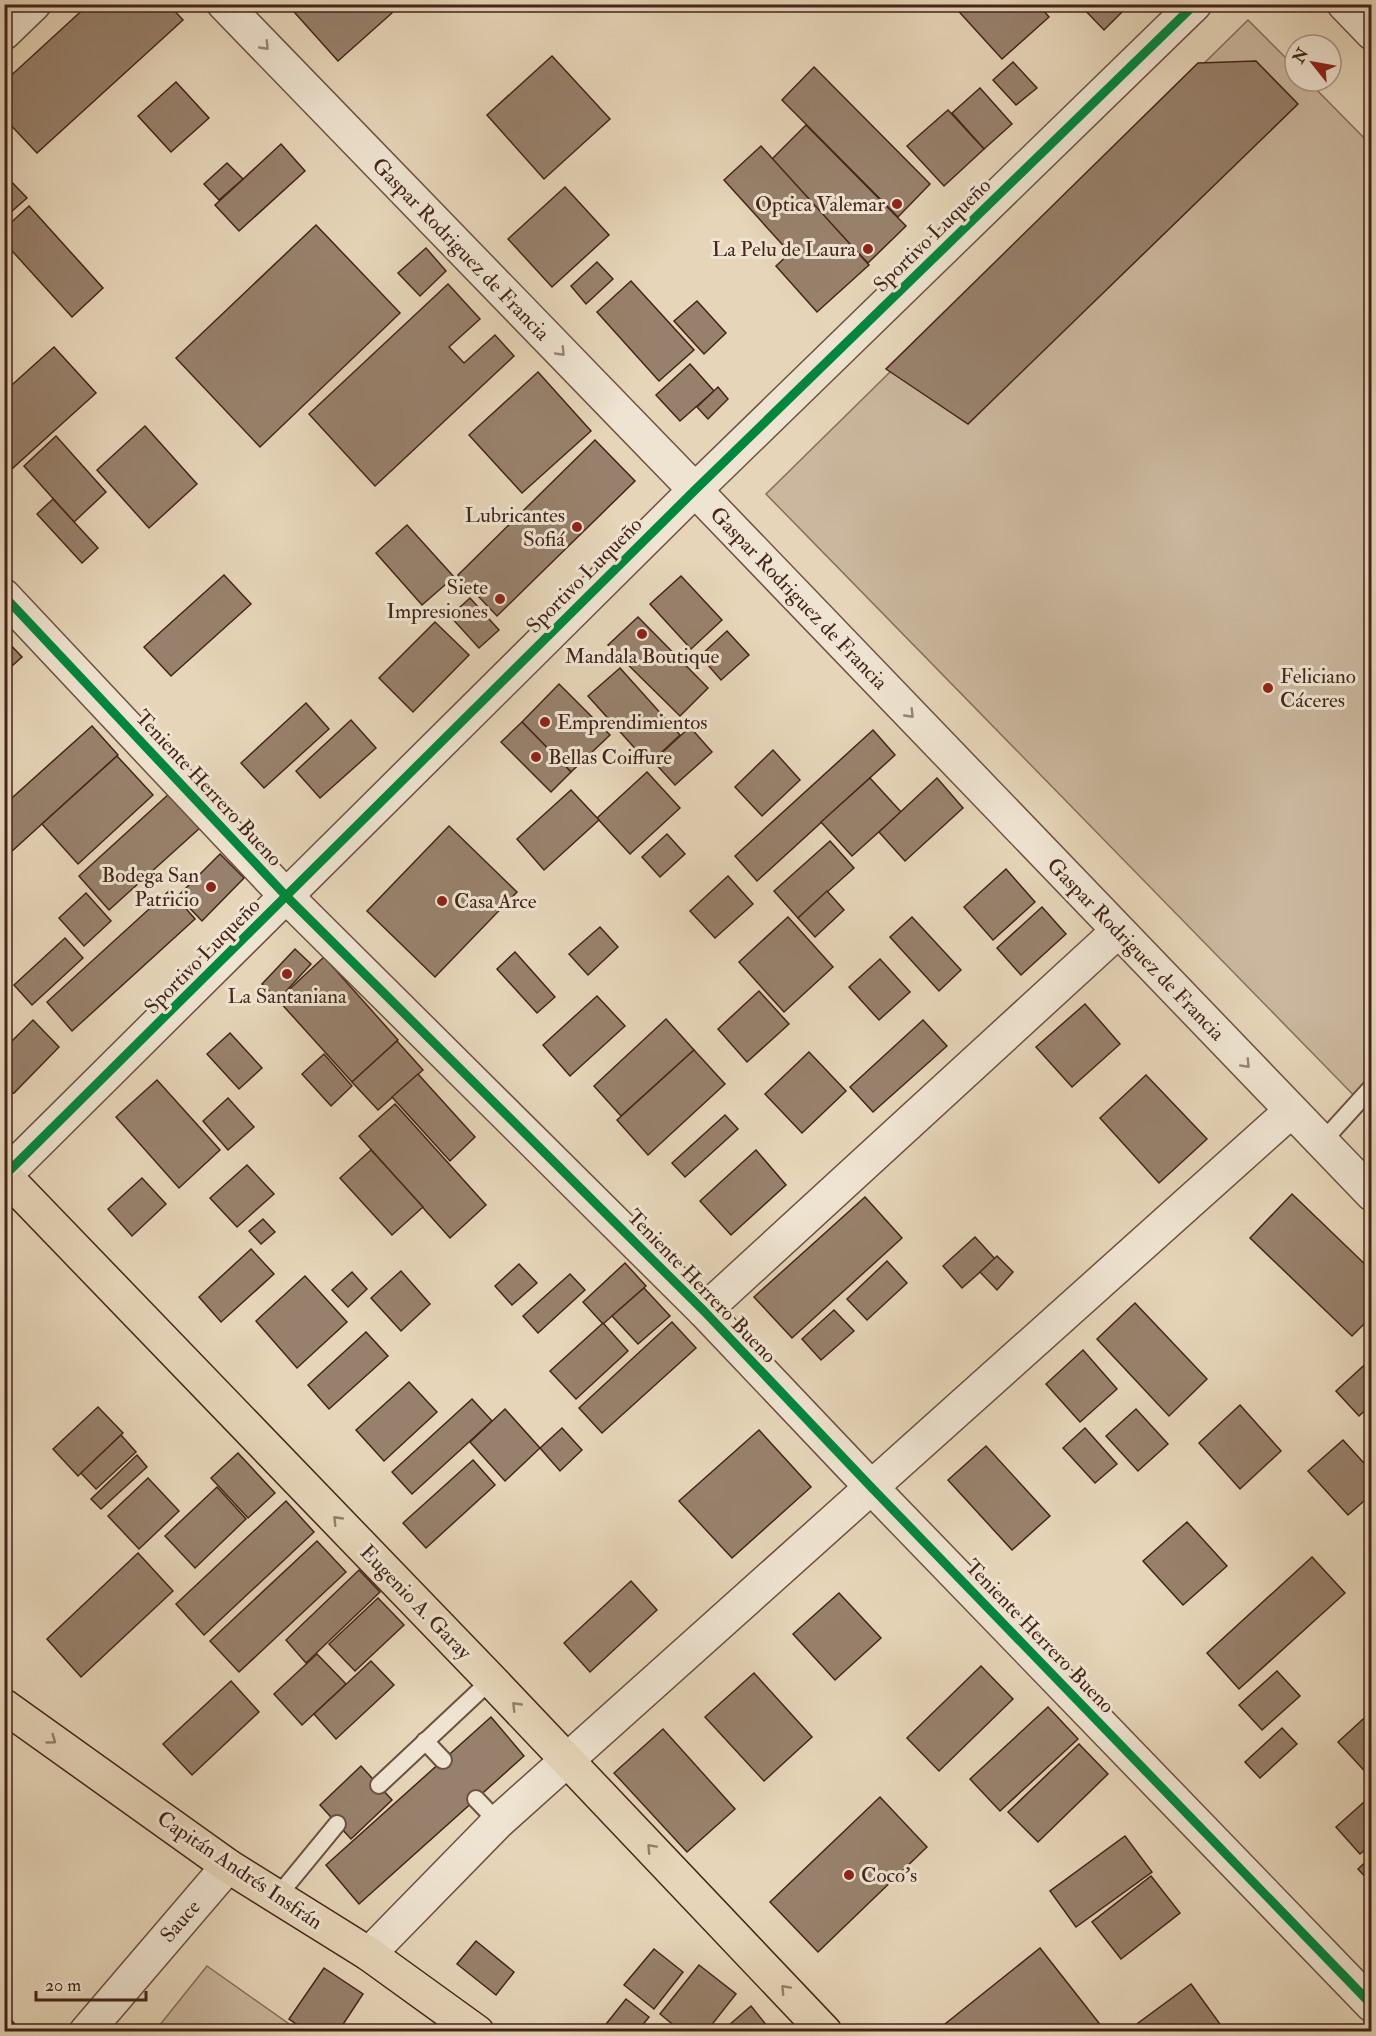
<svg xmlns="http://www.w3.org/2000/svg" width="1376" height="2036" viewBox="0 0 1376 2036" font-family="'IM FELL Double Pica',serif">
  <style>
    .green { fill: #cab79d; stroke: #876e5b; stroke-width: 1.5 }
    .building { fill: #98816c; stroke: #442519; stroke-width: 1.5 }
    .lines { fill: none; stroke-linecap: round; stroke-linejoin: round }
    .service-casing { stroke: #6c5141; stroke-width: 20 }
    .minor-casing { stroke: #6c5141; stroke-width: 36 }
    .tertiary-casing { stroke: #6c5141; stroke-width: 36 }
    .primary-casing { stroke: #442519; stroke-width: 36 }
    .service { stroke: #efe4d1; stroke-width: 16 }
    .minor { stroke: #efe4d1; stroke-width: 33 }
    .tertiary { stroke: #efe4d1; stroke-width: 33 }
    .primary { stroke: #e6d5b8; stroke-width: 33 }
    .cycleway-casing { stroke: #efe4d1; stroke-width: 13 }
    .cycleway { stroke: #00873e; stroke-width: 9 }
    .oneway { stroke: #9a8475 }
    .oneway2 { stroke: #957d68 }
    .poi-dot { fill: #8f2418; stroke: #efe4d1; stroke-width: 2 }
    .labels { text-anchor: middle; stroke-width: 6; stroke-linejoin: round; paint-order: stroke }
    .poi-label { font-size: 21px; fill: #442519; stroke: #efe4d1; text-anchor: end }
    .street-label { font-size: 21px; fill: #442519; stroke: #efe4d1 }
  </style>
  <rect width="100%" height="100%" fill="#e6d5b8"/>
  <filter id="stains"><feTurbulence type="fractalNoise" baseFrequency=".00333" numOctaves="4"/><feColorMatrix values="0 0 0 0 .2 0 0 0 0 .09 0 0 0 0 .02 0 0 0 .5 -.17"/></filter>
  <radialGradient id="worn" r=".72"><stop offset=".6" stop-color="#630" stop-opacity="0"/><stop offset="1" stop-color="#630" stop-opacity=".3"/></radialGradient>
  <g class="green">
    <polygon points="1248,20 1295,67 1295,81 1308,81 1371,145 1371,1113 766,494"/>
    <polygon points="207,1966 299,2031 155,2031"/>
  </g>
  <g class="building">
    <polygon points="89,4 168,4 183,20 37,153 4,118 4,82"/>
    <polygon points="287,4 385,4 392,13 338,61"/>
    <polygon points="952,4 1038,4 1049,17 1002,59"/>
    <polygon points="1079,4 1130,4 1104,30"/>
    <polygon points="552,56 610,119 544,179 487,115"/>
    <polygon points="1256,61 1298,104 968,424 886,369 1198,63"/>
    <polygon points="1013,62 1037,88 1016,105 993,80"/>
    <polygon points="814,67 930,184 898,217 782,100"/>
    <polygon points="176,82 209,118 171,152 138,116"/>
    <polygon points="980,88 1012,124 984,149 952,113"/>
    <polygon points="948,110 984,149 944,186 907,146"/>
    <polygon points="806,125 906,226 868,263 769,162"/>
    <polygon points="281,144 305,171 239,231 215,205"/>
    <polygon points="761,146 869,265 817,312 776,266 790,253 724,180"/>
    <polygon points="227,163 243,179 219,200 204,184"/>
    <polygon points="4,174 27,198 4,218"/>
    <polygon points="565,187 609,235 552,287 508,239"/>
    <polygon points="29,206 103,288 72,317 4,242 4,229"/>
    <polygon points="316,225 400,313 260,447 176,358"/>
    <polygon points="426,248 446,271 420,296 398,273"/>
    <polygon points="597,262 613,279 586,304 571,286"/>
    <polygon points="631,281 694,350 659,381 597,312"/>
    <polygon points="448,284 480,319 449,347 464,363 495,335 514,356 375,486 309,414"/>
    <polygon points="697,301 726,333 704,354 674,321"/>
    <polygon points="54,347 96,393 4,476 4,392"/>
    <polygon points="690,364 714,391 680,421 656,395"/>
    <polygon points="538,372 591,431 522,493 469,435"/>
    <polygon points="718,387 728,399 708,419 697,407"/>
    <polygon points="145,426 197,484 149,528 97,470"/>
    <polygon points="56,436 106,492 74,522 24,466"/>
    <polygon points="595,440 635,481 497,616 458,575"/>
    <polygon points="53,499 98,548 82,563 37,514"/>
    <polygon points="407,525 454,577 422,605 376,553"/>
    <polygon points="224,575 251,604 171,676 144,647"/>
    <polygon points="681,576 722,620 691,649 650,604"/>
    <polygon points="470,598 499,630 479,648 450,616"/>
    <polygon points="638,617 708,688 680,716 608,645"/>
    <polygon points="435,622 469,655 413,712 379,678"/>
    <polygon points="727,631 749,655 721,680 700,656"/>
    <polygon points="4,638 22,657 4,673"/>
    <polygon points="620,668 680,735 649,764 588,696"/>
    <polygon points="559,684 610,735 571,772 522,722"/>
    <polygon points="306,703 329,729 264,788 241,763"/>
    <polygon points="351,720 376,748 320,798 296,771"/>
    <polygon points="522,722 571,772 551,792 501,742"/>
    <polygon points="92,726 118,755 11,852 4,845 4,805"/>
    <polygon points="690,727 712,752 675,785 653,761"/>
    <polygon points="873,730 895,755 757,881 735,856"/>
    <polygon points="773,750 800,780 762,816 735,787"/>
    <polygon points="117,756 153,795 78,864 42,824"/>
    <polygon points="647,772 680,808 630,854 597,818"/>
    <polygon points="870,778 901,812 852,856 821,822"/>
    <polygon points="937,778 963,808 905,861 879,832"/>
    <polygon points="571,790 599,820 544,870 517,839"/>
    <polygon points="170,793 201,827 109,910 79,876"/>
    <polygon points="449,826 517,892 435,977 367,911"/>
    <polygon points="667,834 685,854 660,877 642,857"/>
    <polygon points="830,841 854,868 798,918 774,891"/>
    <polygon points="220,854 244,878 202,921 178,896"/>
    <polygon points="1006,869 1035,902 993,940 964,907"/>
    <polygon points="728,876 753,904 715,938 690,911"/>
    <polygon points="170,890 195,919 72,1031 47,1002"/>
    <polygon points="827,891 844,910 815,937 798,918"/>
    <polygon points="86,893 111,921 84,946 59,918"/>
    <polygon points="1042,907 1066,934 1021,975 997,948"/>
    <polygon points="788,917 833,967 784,1012 739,962"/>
    <polygon points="912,917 961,970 939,991 890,937"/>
    <polygon points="600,927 618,947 588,975 569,954"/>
    <polygon points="65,938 83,958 32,1005 14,985"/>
    <polygon points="295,949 311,964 278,1000 262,984"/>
    <polygon points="515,952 555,997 537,1013 497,969"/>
    <polygon points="324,957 398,1040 352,1082 278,1000"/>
    <polygon points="880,959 910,992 879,1020 849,987"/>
    <polygon points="759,991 789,1024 747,1062 718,1029"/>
    <polygon points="597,996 625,1026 570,1076 543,1045"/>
    <polygon points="1085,1004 1120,1044 1072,1087 1036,1047"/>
    <polygon points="666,1019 694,1050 621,1116 594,1086"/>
    <polygon points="33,1020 59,1047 14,1093 4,1095 4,1049"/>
    <polygon points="923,1020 947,1046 873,1112 850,1087"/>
    <polygon points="230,1033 262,1068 239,1089 207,1054"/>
    <polygon points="397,1041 423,1070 378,1110 352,1082"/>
    <polygon points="694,1050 725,1084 648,1155 617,1120"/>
    <polygon points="809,1052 846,1091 802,1133 765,1094"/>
    <polygon points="324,1054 352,1086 331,1106 302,1074"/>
    <polygon points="418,1074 475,1137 450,1161 392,1097"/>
    <polygon points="1146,1075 1207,1139 1159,1183 1100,1118"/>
    <polygon points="157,1080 220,1150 179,1188 116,1117"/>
    <polygon points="228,1098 254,1127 228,1150 203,1121"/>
    <polygon points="395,1104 486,1205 450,1238 359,1136"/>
    <polygon points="725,1115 738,1129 685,1177 672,1163"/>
    <polygon points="371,1150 423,1207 392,1235 340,1178"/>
    <polygon points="756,1150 786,1185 731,1235 700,1201"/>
    <polygon points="247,1165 274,1194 237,1227 210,1198"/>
    <polygon points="142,1178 166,1204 132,1236 108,1209"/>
    <polygon points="1292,1194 1372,1271 1372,1316 1352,1336 1250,1238"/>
    <polygon points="865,1197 902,1238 792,1338 754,1297"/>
    <polygon points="263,1219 275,1232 261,1244 249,1231"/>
    <polygon points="975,1237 995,1259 962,1288 943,1266"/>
    <polygon points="251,1249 274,1274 221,1322 199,1297"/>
    <polygon points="997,1256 1013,1272 997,1290 980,1272"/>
    <polygon points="887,1261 907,1283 867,1320 847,1299"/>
    <polygon points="625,1263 646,1286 603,1324 583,1302"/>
    <polygon points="519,1264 537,1283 512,1305 495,1286"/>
    <polygon points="401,1271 430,1304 401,1331 371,1298"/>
    <polygon points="352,1272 367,1289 348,1307 332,1290"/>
    <polygon points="570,1274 585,1290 538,1333 523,1316"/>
    <polygon points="305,1276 347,1322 297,1368 256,1321"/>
    <polygon points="644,1288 670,1316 638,1344 612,1316"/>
    <polygon points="1135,1303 1207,1379 1169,1416 1097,1339"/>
    <polygon points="834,1310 854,1331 821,1360 802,1339"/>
    <polygon points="672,1322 696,1348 602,1433 579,1408"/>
    <polygon points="603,1323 628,1351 576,1399 550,1371"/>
    <polygon points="366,1332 388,1356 329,1409 308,1385"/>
    <polygon points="1083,1350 1117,1389 1080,1422 1046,1384"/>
    <polygon points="1372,1358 1372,1404 1359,1416 1336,1391"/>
    <polygon points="409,1382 437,1412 384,1461 356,1430"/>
    <polygon points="472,1399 492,1421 412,1494 392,1472"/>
    <polygon points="1240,1405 1281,1451 1240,1489 1199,1443"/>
    <polygon points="98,1407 123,1433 78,1476 53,1449"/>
    <polygon points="505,1409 540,1448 505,1481 470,1442"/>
    <polygon points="1136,1409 1168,1444 1138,1471 1106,1436"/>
    <polygon points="562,1428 582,1450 560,1471 540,1448"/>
    <polygon points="1085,1428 1117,1464 1095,1483 1063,1448"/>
    <polygon points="759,1430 811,1487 732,1558 679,1501"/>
    <polygon points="121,1435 136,1452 96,1489 81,1473"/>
    <polygon points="1343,1440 1372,1472 1372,1494 1348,1515 1308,1471"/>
    <polygon points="986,1446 1050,1516 1012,1550 948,1480"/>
    <polygon points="238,1453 275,1493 248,1518 211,1478"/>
    <polygon points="137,1455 147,1467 101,1509 91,1499"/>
    <polygon points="473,1460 495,1485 426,1548 403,1523"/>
    <polygon points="148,1478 179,1511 139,1549 108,1516"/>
    <polygon points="217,1487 246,1519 195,1568 165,1536"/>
    <polygon points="286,1501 314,1532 204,1635 176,1604"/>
    <polygon points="1187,1522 1227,1566 1183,1605 1143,1561"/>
    <polygon points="317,1541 346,1572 239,1672 210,1641"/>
    <polygon points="138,1553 173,1591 81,1677 47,1639"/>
    <polygon points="1312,1557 1345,1593 1239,1689 1207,1653"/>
    <polygon points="359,1570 380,1592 306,1663 286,1640"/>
    <polygon points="631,1581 657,1610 590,1672 564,1643"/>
    <polygon points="839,1593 881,1638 835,1680 793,1634"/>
    <polygon points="378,1598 404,1625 355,1671 329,1644"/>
    <polygon points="317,1654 346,1684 302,1725 274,1694"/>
    <polygon points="371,1661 394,1685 336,1739 314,1714"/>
    <polygon points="981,1666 1013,1699 939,1771 907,1738"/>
    <polygon points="1277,1671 1300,1696 1262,1730 1239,1705"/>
    <polygon points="754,1673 812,1737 764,1781 705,1717"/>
    <polygon points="231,1681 259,1712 192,1775 163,1744"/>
    <polygon points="1048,1707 1078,1739 1000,1811 970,1779"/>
    <polygon points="1372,1711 1372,1777 1371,1778 1338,1742"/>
    <polygon points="491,1717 524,1756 359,1904 326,1865"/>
    <polygon points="1282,1728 1297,1744 1260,1778 1245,1762"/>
    <polygon points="663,1729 735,1809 687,1852 614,1773"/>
    <polygon points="1079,1744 1108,1774 1038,1842 1008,1812"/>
    <polygon points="361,1766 392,1800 351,1839 320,1805"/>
    <polygon points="1372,1795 1372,1844 1360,1854 1336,1827"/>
    <polygon points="880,1797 927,1847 818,1952 770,1902"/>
    <polygon points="1125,1836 1152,1872 1076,1927 1050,1891"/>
    <polygon points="1372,1856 1372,1884 1358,1869"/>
    <polygon points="1151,1876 1180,1913 1121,1959 1092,1922"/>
    <polygon points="476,1941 514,1972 496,1995 457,1964"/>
    <polygon points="1040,1948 1106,2032 935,2032"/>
    <polygon points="654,1949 683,1972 654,2009 624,1985"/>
    <polygon points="699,1965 736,1994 706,2032 682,2032 660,2014"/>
    <polygon points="324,1968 363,1994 338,2032 308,2032 289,2019"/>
    <polygon points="1191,1984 1220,2024 1210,2032 1126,2032"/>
    <polygon points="626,1999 649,2017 637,2032 607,2032 603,2028"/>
    <polygon points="751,2006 772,2032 721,2032"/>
    <polygon points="4,2012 22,2032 4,2032"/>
  </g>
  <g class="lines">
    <defs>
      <g id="service">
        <polyline points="1322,1142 1372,1087"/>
        <polyline points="425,1741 443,1760"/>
        <polyline points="379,1785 491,1680"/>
        <polyline points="476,1799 498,1822"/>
        <polyline points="277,1897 337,1824"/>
      </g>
      <g id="minor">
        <polyline points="224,4 695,490 1372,1194"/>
        <polyline points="1344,4 1372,33"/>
        <polyline points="4,33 34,4"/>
        <polyline points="4,596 287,897 704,1311 872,1488 1372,2005"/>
        <polyline points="704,1311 1118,931"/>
        <polyline points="369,1954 498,1822 1291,1111"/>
      </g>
      <g id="tertiary">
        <polyline points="4,1176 695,490 1195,4"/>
        <polyline points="86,2032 228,1866"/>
      </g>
      <g id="primary">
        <polyline points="4,1175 491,1680 825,2032"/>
        <polyline points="4,1706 228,1866 369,1954 477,2032"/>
      </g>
    </defs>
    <use href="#service" class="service-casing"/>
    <use href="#minor" class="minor-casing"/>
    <use href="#tertiary" class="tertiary-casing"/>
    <use href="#primary" class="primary-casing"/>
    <use href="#service" class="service"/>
    <use href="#minor" class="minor"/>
    <use href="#tertiary" class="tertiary"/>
    <use href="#primary" class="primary"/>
    <defs>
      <g id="cycleway">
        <polyline points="4,596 287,897 704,1311 872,1488 1372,2005"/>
        <polyline points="4,1176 695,490 1195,4"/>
      </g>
    </defs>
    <use href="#cycleway" class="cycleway-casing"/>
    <use href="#cycleway" class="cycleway"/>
  </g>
  <defs><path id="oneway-chevron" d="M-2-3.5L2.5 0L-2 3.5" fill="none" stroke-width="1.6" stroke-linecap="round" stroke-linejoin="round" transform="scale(1.5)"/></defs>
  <g class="oneway">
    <use href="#oneway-chevron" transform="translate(265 46) rotate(46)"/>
    <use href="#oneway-chevron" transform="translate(561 352) rotate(46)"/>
    <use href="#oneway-chevron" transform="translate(910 714) rotate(46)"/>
    <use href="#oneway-chevron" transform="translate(1246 1064) rotate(46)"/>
  </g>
  <g class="oneway2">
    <use href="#oneway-chevron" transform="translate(337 1520) rotate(-134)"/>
    <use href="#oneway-chevron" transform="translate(516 1706) rotate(-134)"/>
    <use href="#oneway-chevron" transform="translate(52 1740) rotate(36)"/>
    <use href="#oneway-chevron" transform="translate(651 1848) rotate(-133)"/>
    <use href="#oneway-chevron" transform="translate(785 1989) rotate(-133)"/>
  </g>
  <g class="poi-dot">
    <circle cx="897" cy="204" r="6"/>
    <circle cx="868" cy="249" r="6"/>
    <circle cx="577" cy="527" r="6"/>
    <circle cx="500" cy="599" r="6"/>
    <circle cx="642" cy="634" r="6"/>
    <circle cx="1268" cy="688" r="6"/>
    <circle cx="545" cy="722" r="6"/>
    <circle cx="536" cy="757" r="6"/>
    <circle cx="211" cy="887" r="6"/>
    <circle cx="442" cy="901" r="6"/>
    <circle cx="287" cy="974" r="6"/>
    <circle cx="849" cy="1875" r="6"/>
  </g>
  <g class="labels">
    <g class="poi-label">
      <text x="885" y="211">Optica Valemar</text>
      <text x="856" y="256">La Pelu de Laura</text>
      <text x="565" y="522">Lubricantes<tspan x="565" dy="24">Sofiá</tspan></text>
      <text x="488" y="594">Siete<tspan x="488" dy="24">Impresiones</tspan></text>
      <text x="642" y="663" text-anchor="middle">Mandala Boutique</text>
      <text x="1280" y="683" text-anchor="start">Feliciano<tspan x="1280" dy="24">Cáceres</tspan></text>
      <text x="557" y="729" text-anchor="start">Emprendimientos</text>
      <text x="548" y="764" text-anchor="start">Bellas Coiffure</text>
      <text x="199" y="882">Bodega San<tspan x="199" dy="24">Patricio</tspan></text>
      <text x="454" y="908" text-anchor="start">Casa Arce</text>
      <text x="287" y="1003" text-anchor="middle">La Santaniana</text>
      <text x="861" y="1882" text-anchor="start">Coco's</text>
    </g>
    <g class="street-label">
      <text transform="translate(932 235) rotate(-44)" y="7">Sportivo Luqueño</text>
      <text transform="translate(461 249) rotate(46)" y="7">Gaspar Rodriguez de Francia</text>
      <text transform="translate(584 575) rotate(-45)" y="7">Sportivo Luqueño</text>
      <text transform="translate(799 598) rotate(46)" y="7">Gaspar Rodriguez de Francia</text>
      <text transform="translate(209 788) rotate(47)" y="7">Teniente Herrero Bueno</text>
      <text transform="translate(1136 949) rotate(46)" y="7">Gaspar Rodriguez de Francia</text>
      <text transform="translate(202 956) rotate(-45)" y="7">Sportivo Luqueño</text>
      <text transform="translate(702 1286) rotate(46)" y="7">Teniente Herrero Bueno</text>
      <text transform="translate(416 1602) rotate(46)" y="7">Eugenio A. Garay</text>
      <text transform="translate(1040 1636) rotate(46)" y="7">Teniente Herrero Bueno</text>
      <text transform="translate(240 1870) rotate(34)" y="7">Capitán Andrés Insfrán</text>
      <text transform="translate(180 1921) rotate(-49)" y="7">Sauce</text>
    </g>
  </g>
  <rect width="1376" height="2036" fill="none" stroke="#e6d5b8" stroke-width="24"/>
  <rect x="6" y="6" width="1364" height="2024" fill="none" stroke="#442519" stroke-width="3"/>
  <rect x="12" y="12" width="1352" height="2012" fill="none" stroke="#442519" stroke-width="1.5"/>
  <g transform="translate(1313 63) rotate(301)"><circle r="28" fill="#efe4d1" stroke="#ab9887" stroke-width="1.5"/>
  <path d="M0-4.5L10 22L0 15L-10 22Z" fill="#8f2418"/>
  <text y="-9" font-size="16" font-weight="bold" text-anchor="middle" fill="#442519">N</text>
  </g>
  <path d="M36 1991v9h110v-9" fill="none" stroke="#442519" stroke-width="3"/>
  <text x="45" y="1991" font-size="18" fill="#442519" stroke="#efe4d1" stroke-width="4.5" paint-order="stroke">20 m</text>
  <rect width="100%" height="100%" filter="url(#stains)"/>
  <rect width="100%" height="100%" fill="url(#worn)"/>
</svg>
